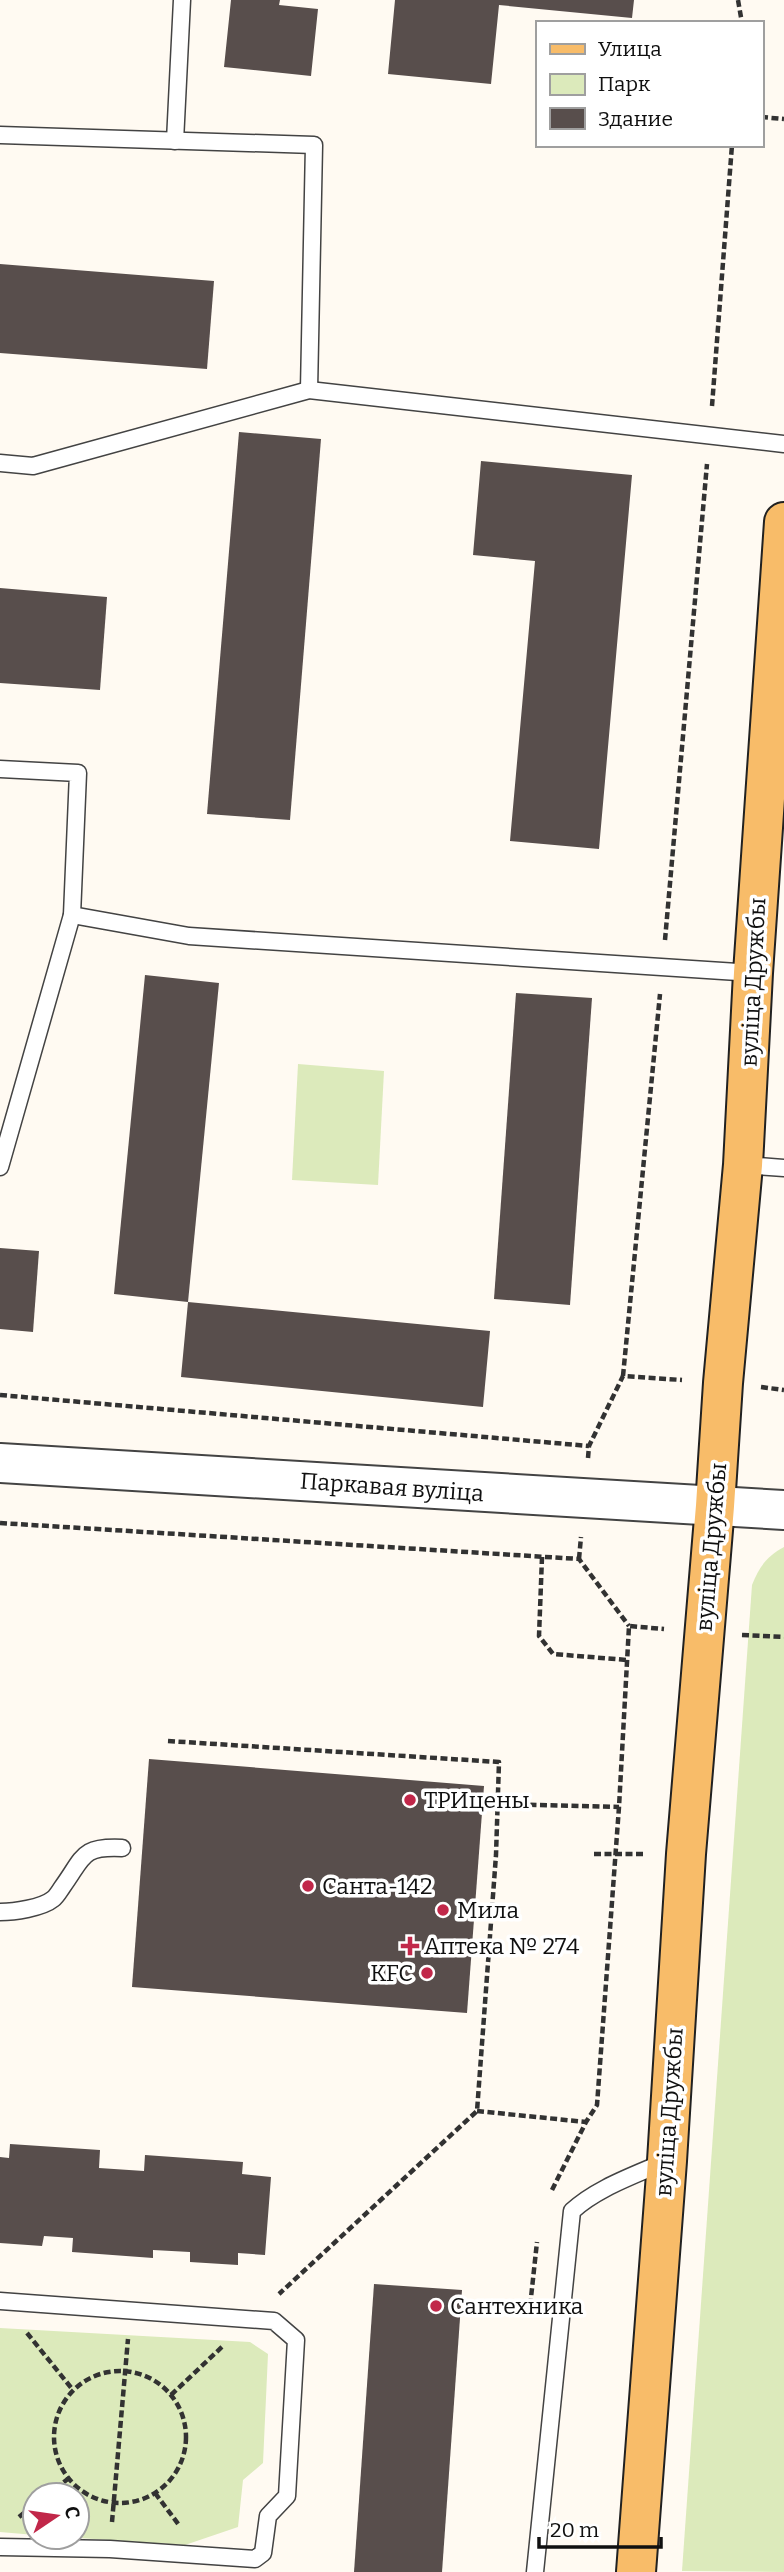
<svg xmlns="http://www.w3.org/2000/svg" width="784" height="2572" viewBox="0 0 784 2572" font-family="Bitter,serif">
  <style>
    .green { fill: #dceabb }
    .building { fill: #584e4c }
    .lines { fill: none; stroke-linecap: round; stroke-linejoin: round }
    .service-casing { stroke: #434343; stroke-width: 19 }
    .tertiary-casing { stroke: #434343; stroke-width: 42 }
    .primary-casing { stroke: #212121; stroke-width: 42 }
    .path { stroke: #323232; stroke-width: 4.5; stroke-dasharray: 7 3.5; stroke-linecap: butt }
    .service { stroke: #fff; stroke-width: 16 }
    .tertiary { stroke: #fff; stroke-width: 38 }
    .primary { stroke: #f8bc69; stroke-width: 38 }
    .poi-dot { fill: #c12749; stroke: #fff; stroke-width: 2.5 }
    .labels { text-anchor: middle; stroke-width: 7; stroke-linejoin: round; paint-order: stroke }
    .street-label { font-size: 23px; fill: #101010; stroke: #fff }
    .poi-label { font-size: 23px; fill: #101010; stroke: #fff; text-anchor: start }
  </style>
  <rect width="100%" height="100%" fill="#fffaf2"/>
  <g class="green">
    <polygon points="298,1064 384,1071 378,1185 292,1180"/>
    <path d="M784,1547V2572L682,2571L752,1585C759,1567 767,1556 784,1547Z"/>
    <polygon points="0,2328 250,2342 268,2354 263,2463 243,2480 238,2527 185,2545 64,2537 77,2537 77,2495 35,2495 35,2535 0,2532"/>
  </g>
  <g class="building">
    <polygon points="231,0 280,0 279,5 318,9 311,76 224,67"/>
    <polygon points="395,0 634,0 632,18 499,5 491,84 388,74"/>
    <polygon points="0,264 214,281 207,369 0,353"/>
    <polygon points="239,432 321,439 290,820 207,814"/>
    <polygon points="481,461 632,475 599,849 510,841 535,561 473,555"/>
    <polygon points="0,588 107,597 100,690 0,683"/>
    <polygon points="145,975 219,983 188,1302 114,1294"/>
    <polygon points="516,993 592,998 570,1305 494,1299"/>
    <polygon points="0,1248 39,1251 33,1332 0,1329"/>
    <polygon points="188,1302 490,1331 483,1407 181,1377"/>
    <polygon points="149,1759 484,1786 467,2013 132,1987"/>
    <polygon points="10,2144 100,2150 99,2168 144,2171 145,2155 243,2162 242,2174 271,2177 265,2255 238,2253 238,2265 190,2262 190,2252 153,2250 153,2258 72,2252 73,2238 44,2236 42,2246 0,2243 0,2157 9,2158"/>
    <polygon points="374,2284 462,2290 442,2572 354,2572"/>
  </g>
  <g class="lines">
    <defs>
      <g id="service">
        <polyline points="0,135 314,145 309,390"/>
        <polyline points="175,141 182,0"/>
        <polyline points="0,463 33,466 309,390 784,444"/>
        <polyline points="0,769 78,773 72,915 189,936 753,973"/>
        <polyline points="743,1165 784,1168"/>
        <polyline points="0,1167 72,915"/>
        <path d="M0,1912C14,1912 42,1908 53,1899C57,1896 60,1890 63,1886C84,1857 81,1846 122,1848"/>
        <polyline points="0,2301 274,2321 296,2340 287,2496 268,2516 263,2553 255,2559 110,2549 0,2547"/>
        <path d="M535,2572L572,2211C597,2188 633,2176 664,2162"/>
      </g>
      <polyline id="tertiary" points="0,1463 784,1510"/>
      <polyline id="primary" points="636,2572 667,2161 686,1854 715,1506 723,1383 743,1165 753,973 784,522"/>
    </defs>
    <use href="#service" class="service-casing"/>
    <use href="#tertiary" class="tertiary-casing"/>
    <use href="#primary" class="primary-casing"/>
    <g class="path">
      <polyline points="738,0 742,23"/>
      <polyline points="761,117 784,119"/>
      <polyline points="712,406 732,145"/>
      <polyline points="665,940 707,464"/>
      <polyline points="623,1376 660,994"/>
      <polyline points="761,1387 784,1390"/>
      <polyline points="0,1395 589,1446"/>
      <polyline points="588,1458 589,1446 623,1376 682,1380"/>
      <polyline points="0,1523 579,1559 629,1626"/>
      <polyline points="542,1557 539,1636 553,1654 627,1660"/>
      <polyline points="579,1559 581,1537"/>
      <polyline points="742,1635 784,1637"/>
      <polyline points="168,1741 499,1762 496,1855 477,2111 279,2294"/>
      <polyline points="498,1804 619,1807"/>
      <polyline points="594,1854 646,1854"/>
      <polyline points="477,2111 586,2122"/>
      <polyline points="552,2190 586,2122 597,2105 619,1807 629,1626 664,1629"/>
      <polyline points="529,2316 537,2242"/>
      <polyline points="27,2333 73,2390"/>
      <circle cx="120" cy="2437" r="66"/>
      <polyline points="171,2395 224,2345"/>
      <polyline points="155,2493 179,2525"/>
      <polyline points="47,2495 69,2478"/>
      <polyline points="19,2517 35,2504"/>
      <polyline points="112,2522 128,2339"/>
    </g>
    <use href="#service" class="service"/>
    <use href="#tertiary" class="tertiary"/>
    <use href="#primary" class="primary"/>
  </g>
  <g class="poi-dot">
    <circle cx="410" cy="1800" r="7"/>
    <circle cx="308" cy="1886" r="7"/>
    <circle cx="443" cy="1910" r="7"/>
    <path d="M406.5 1935.5h7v7h7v7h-7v7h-7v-7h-7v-7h7z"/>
    <circle cx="427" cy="1973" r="7"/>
    <circle cx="436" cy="2306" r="7"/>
  </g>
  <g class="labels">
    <g class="street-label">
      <text transform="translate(753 982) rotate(-87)" y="8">вуліца Дружбы</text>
      <text transform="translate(392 1487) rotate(4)" y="8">Паркавая вуліца</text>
      <text transform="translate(711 1547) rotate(-85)" y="8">вуліца Дружбы</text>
      <text transform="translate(669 2112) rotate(-86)" y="8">вуліца Дружбы</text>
    </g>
    <g class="poi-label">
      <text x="424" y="1808">ТРИцены</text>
      <text x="322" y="1894">Санта-142</text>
      <text x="457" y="1918">Мила</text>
      <text x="424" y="1954">Аптека № 274</text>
      <text x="413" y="1981" text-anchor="end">KFC</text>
      <text x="450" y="2314">Сантехника</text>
    </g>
  </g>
  <rect x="536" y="21" width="228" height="126" fill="#ffffff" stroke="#9f9f9f" stroke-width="2"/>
  <rect x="550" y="44" width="35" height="10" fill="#f8bc69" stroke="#9f9f9f" stroke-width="2"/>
  <text x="598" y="56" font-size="21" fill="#101010">Улица</text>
  <rect x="550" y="74" width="35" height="21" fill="#dceabb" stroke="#9f9f9f" stroke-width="2"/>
  <text x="598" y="91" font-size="21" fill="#101010">Парк</text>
  <rect x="550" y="108" width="35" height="21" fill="#584e4c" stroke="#9f9f9f" stroke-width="2"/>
  <text x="598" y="126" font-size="21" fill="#101010">Здание</text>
  <g transform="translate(56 2516) rotate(77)"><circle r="33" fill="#ffffff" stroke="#9f9f9f" stroke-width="2"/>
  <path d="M0-5L12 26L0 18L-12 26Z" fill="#c12749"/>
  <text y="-10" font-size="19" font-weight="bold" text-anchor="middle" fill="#101010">С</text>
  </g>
  <path d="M539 2537v10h122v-10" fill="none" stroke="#101010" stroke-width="3.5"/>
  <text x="550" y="2537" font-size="21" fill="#101010" stroke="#ffffff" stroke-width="5" paint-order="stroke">20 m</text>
</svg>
